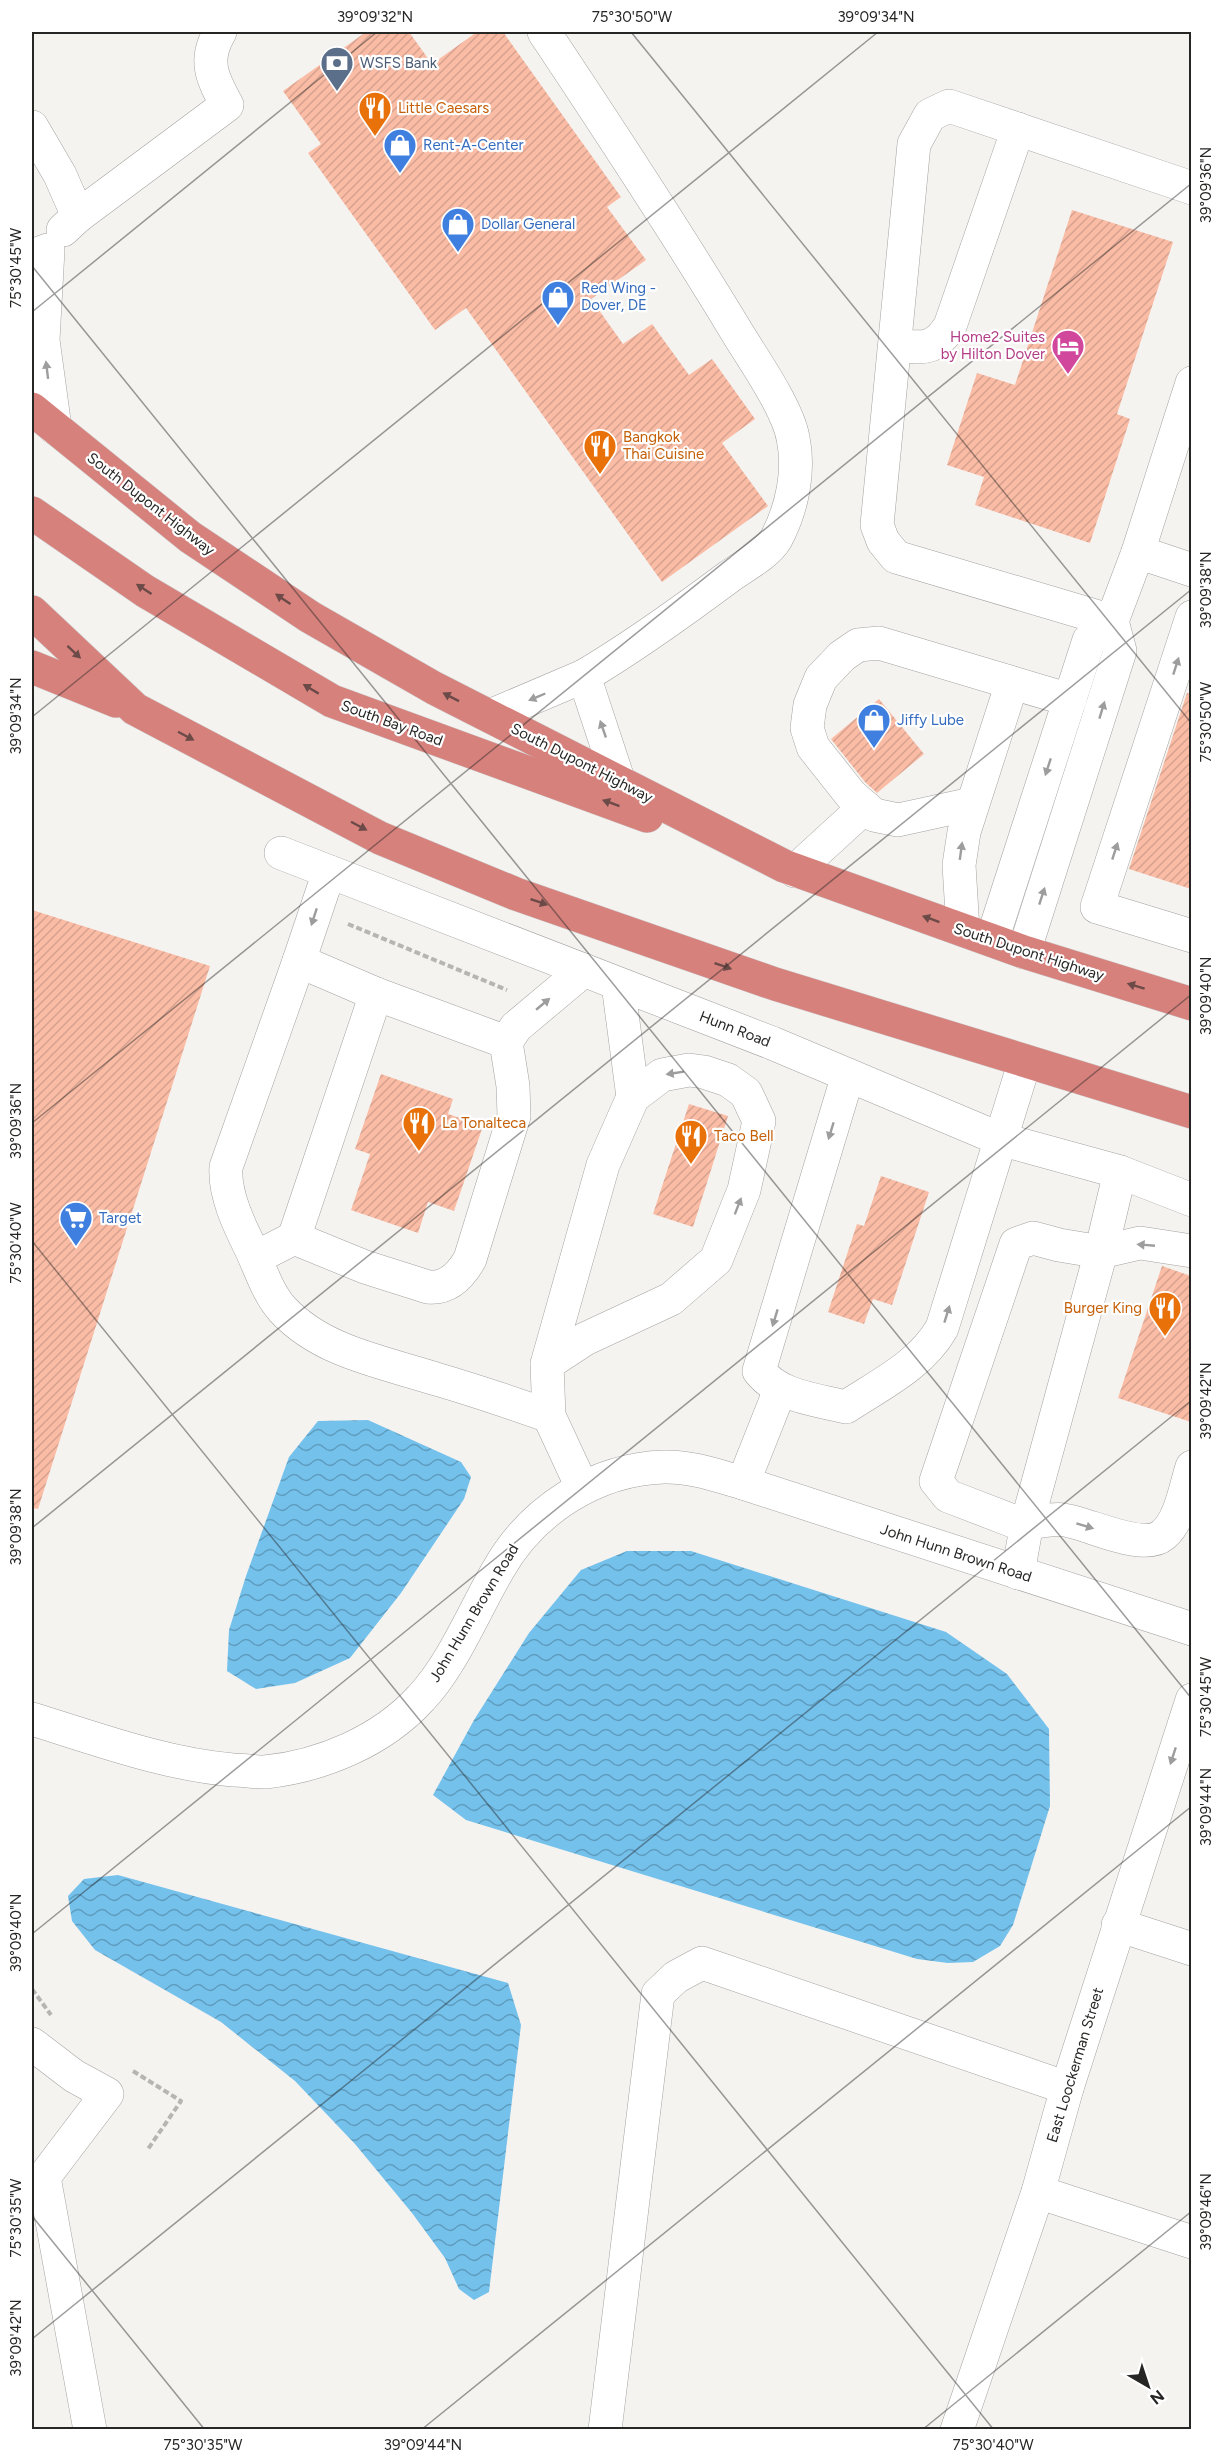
<svg xmlns="http://www.w3.org/2000/svg" width="1223" height="2461" viewBox="0 0 1223 2461" font-family="Figtree,sans-serif">
  <style>
    .water { fill: url(#water-waves) }
    .building { fill: url(#building-hatch) }
    .lines { fill: none; stroke-linecap: round; stroke-linejoin: round }
    .minor-casing { stroke: #a5a3a1; stroke-width: 34 }
    .highway-casing { stroke: #cfcfcf; stroke-width: 34 }
    .path { stroke: #b7b5b3; stroke-width: 4; stroke-dasharray: 6 3; stroke-linecap: butt }
    .minor { stroke: #fff; stroke-width: 33 }
    .highway { stroke: #d6817c; stroke-width: 33 }
    .oneway { fill: #9d9d9d }
    .oneway2 { fill: #6c4a48 }
    .ticks { fill: none; stroke: #262625; stroke-width: 1.5; stroke-opacity: 0.45 }
    .labels { text-anchor: middle; stroke-width: 4.5; stroke-linejoin: round; paint-order: stroke }
    .service-label { font-size: 15px; fill: #4e5e75; stroke: #fff; text-anchor: start }
    .food-label { font-size: 15px; fill: #c56008; stroke: #fff; text-anchor: start }
    .shop-label { font-size: 15px; fill: #366cbe; stroke: #fff; text-anchor: start }
    .hotel-label { font-size: 15px; fill: #b23c85; stroke: #fff; text-anchor: end }
    .street-label { font-size: 15px; fill: #262625; stroke: #fff }
    .neatline { fill: none; stroke: #262625; stroke-width: 2 }
    .ticks-label { font-size: 15px; text-anchor: middle; fill: #262625 }
  </style>
  <defs>
    <pattern id="water-waves" width="16" height="10" patternUnits="userSpaceOnUse" patternTransform="scale(1.5)"><rect width="16" height="10" fill="#74c1ec"/><path d="M0 5q4-4 8 0t8 0" fill="none" stroke="#5f9dbf"/></pattern>
    <pattern id="building-hatch" width="6" height="6" patternUnits="userSpaceOnUse" patternTransform="scale(1.5)"><rect width="6" height="6" fill="#fabca5"/><path d="M-1 1l2-2M0 6l6-6M5 7l2-2" fill="none" stroke="#d6a18e"/></pattern>
  </defs>
  <rect width="100%" height="100%" fill="#f5f3f0"/>
  <g class="water">
    <polygon points="368,1420 461,1462 471,1477 464,1499 401,1593 350,1658 295,1683 256,1689 227,1671 229,1630 246,1576 289,1457 318,1421"/>
    <polygon points="627,1551 691,1551 946,1632 1007,1674 1049,1729 1050,1806 1013,1925 1000,1946 973,1962 948,1963 917,1959 466,1820 433,1795 474,1720 529,1633 581,1570"/>
    <polygon points="118,1875 508,1983 521,2025 489,2292 474,2300 459,2289 445,2258 412,2213 355,2144 295,2081 221,2022 95,1950 72,1921 68,1896 84,1879"/>
  </g>
  <g class="building">
    <polygon points="366,32 409,32 432,64 477,32 503,32 621,197 607,207 646,260 591,299 623,344 652,324 689,375 712,359 755,419 722,443 768,506 662,582 466,308 435,330 308,153 321,144 283,91"/>
    <polygon points="1072,210 1173,242 1117,414 1130,419 1090,543 975,505 984,477 947,465 977,373 1015,385"/>
    <polygon points="1187,693 1191,694 1191,889 1129,869"/>
    <polygon points="879,699 924,754 877,793 865,782 831,739"/>
    <polygon points="32,910 210,966 38,1509 32,1508"/>
    <polygon points="381,1074 453,1099 448,1114 483,1126 454,1211 428,1202 418,1233 351,1210 370,1154 355,1149"/>
    <polygon points="689,1104 728,1116 693,1227 653,1214"/>
    <polygon points="881,1176 929,1192 892,1305 873,1299 864,1324 828,1312 857,1224 864,1226"/>
    <polygon points="1162,1266 1191,1276 1191,1422 1118,1398"/>
  </g>
  <g class="lines">
    <defs>
      <g id="minor">
        <polyline points="32,127 60,175 78,216 63,230"/>
        <path d="M78,216L227,105C212,78 203,60 220,32"/>
        <polyline points="32,256 48,250 43,340 55,428"/>
        <path d="M895,345C923,348 934,351 950,326L1018,129"/>
        <polyline points="1192,383 1138,552 1192,570"/>
        <polyline points="1192,617 1097,907 1192,936"/>
        <polyline points="1112,621 896,557 883,541 877,525 914,144 930,115 949,106 1192,188"/>
        <polyline points="584,676 619,782"/>
        <path d="M490,716L584,676C635,646 683,611 730,576C744,566 767,554 776,539C792,509 800,471 793,438C788,409 754,360 738,334C676,231 610,131 544,32"/>
        <polyline points="971,804 898,820 874,815 851,795 813,747 807,728 810,705 821,678 842,656 858,645 879,643 1070,700"/>
        <polyline points="281,853 772,1043 1000,1139 1120,1172 1192,1200"/>
        <polyline points="795,871 865,807"/>
        <polyline points="963,930 959,865 964,832 1012,683"/>
        <polyline points="992,940 1089,640 1112,621 1138,552"/>
        <polyline points="1024,952 1120,651 1112,621"/>
        <polyline points="299,961 329,872"/>
        <polyline points="618,984 633,1097"/>
        <polyline points="506,1042 516,1027 584,970"/>
        <path d="M848,1075L759,1371C780,1397 814,1399 846,1407C881,1384 921,1365 942,1328L1025,1061"/>
        <path d="M1120,1172L1101,1252L1027,1523C1039,1522 1053,1518 1064,1520C1088,1523 1143,1552 1163,1535C1181,1520 1185,1488 1192,1467"/>
        <polyline points="294,1238 376,994"/>
        <path d="M255,1258L294,1238L365,1267L428,1287C448,1289 461,1275 470,1259L514,1116L513,1086L506,1042L376,994L299,961L226,1167C224,1194 239,1225 251,1249C260,1268 268,1294 283,1310C322,1352 383,1362 436,1379C474,1390 512,1403 549,1416"/>
        <polyline points="547,1364 603,1165 633,1097 662,1075 689,1070 704,1072 728,1080 746,1093 759,1121 744,1190 716,1260 671,1299 585,1339 547,1364 549,1416 582,1487"/>
        <polyline points="743,1483 780,1390"/>
        <polyline points="1018,1573 1027,1523 1013,1521 948,1496 936,1481 1016,1244 1033,1238 1059,1245 1101,1252 1140,1243 1192,1251"/>
        <path d="M32,1719C97,1739 164,1764 233,1770C243,1770 254,1772 265,1772C322,1766 382,1741 421,1698C452,1666 475,1609 498,1570C531,1511 595,1469 664,1467C690,1466 718,1476 743,1483L1192,1629"/>
        <polyline points="1118,1925 1192,1949"/>
        <polyline points="32,2044 74,2076 107,2094 44,2177 90,2430"/>
        <polyline points="1038,2192 1192,2242"/>
        <polyline points="605,2430 658,1994 676,1977 702,1963 1067,2088"/>
        <polyline points="957,2430 1038,2192 1067,2088 1192,1700"/>
      </g>
      <g id="highway">
        <polyline points="32,409 190,537 310,617 434,688 784,866 1024,952 1192,1004"/>
        <polyline points="32,513 145,591 332,701 647,816"/>
        <polyline points="32,612 135,709 380,838 516,894 775,984 1192,1112"/>
        <polyline points="32,667 116,701"/>
      </g>
    </defs>
    <use href="#minor" class="minor-casing"/>
    <use href="#highway" class="highway-casing"/>
    <g class="path">
      <polyline points="348,924 507,990"/>
      <polyline points="32,1989 51,2015"/>
      <polyline points="133,2071 181,2101 148,2149"/>
    </g>
    <use href="#minor" class="minor"/>
    <use href="#highway" class="highway"/>
  </g>
  <defs><path id="oneway-solid" d="M-6-.8H1V-3.2L6.5 0L1 3.2V.8H-6Z" transform="scale(1.5)"/></defs>
  <g class="oneway">
    <use href="#oneway-solid" transform="translate(47 370) rotate(-97)"/>
    <use href="#oneway-solid" transform="translate(1176 666) rotate(-72)"/>
    <use href="#oneway-solid" transform="translate(537 697) rotate(157)"/>
    <use href="#oneway-solid" transform="translate(1102 710) rotate(-73)"/>
    <use href="#oneway-solid" transform="translate(603 729) rotate(-109)"/>
    <use href="#oneway-solid" transform="translate(1048 767) rotate(108)"/>
    <use href="#oneway-solid" transform="translate(961 851) rotate(-82)"/>
    <use href="#oneway-solid" transform="translate(1115 851) rotate(-72)"/>
    <use href="#oneway-solid" transform="translate(1042 896) rotate(-72)"/>
    <use href="#oneway-solid" transform="translate(314 917) rotate(108)"/>
    <use href="#oneway-solid" transform="translate(543 1004) rotate(-40)"/>
    <use href="#oneway-solid" transform="translate(675 1073) rotate(171)"/>
    <use href="#oneway-solid" transform="translate(831 1131) rotate(107)"/>
    <use href="#oneway-solid" transform="translate(738 1206) rotate(-69)"/>
    <use href="#oneway-solid" transform="translate(1146 1245) rotate(-175)"/>
    <use href="#oneway-solid" transform="translate(947 1314) rotate(-73)"/>
    <use href="#oneway-solid" transform="translate(775 1318) rotate(107)"/>
    <use href="#oneway-solid" transform="translate(1085 1526) rotate(17)"/>
    <use href="#oneway-solid" transform="translate(1173 1756) rotate(108)"/>
  </g>
  <g class="oneway2">
    <use href="#oneway-solid" transform="translate(144 589) rotate(-147)"/>
    <use href="#oneway-solid" transform="translate(283 599) rotate(-146)"/>
    <use href="#oneway-solid" transform="translate(74 652) rotate(43)"/>
    <use href="#oneway-solid" transform="translate(311 689) rotate(-149)"/>
    <use href="#oneway-solid" transform="translate(451 697) rotate(-153)"/>
    <use href="#oneway-solid" transform="translate(186 736) rotate(28)"/>
    <use href="#oneway-solid" transform="translate(611 803) rotate(-160)"/>
    <use href="#oneway-solid" transform="translate(359 826) rotate(28)"/>
    <use href="#oneway-solid" transform="translate(539 902) rotate(19)"/>
    <use href="#oneway-solid" transform="translate(931 919) rotate(-160)"/>
    <use href="#oneway-solid" transform="translate(723 966) rotate(19)"/>
    <use href="#oneway-solid" transform="translate(1136 986) rotate(-163)"/>
  </g>
  <path class="ticks" d="M631,32L1192,724M32,266L1192,1699M32,312L377,32M32,717L878,32M32,1123L1192,183M32,1241L994,2430M32,1528L1192,589M32,1934L1192,994M32,2216L205,2430M32,2339L1192,1400M421,2430L1192,1806M922,2430L1192,2211"/>
  <defs>
    <symbol id="bank-pin" viewBox="-11 -11 22 30"><path d="M0 17L-7.5 6A9.5 9.5 0 1 1 7.5 6Z" fill="#5c6f8a" stroke="#fff"/><path d="M-6-4H6V4H-6ZM0-2.3a2.3 2.3 0 1 0 0 4.6a2.3 2.3 0 1 0 0-4.6Z" fill="#fff"/></symbol>
    <symbol id="restaurant-pin" viewBox="-11 -11 22 30"><path d="M0 17L-7.5 6A9.5 9.5 0 1 1 7.5 6Z" fill="#e8710a" stroke="#fff"/><path d="M-5-6h1v4h1v-4h1v4h1v-4h1v5L-1.5 .5V6h-2V.5L-5-1ZM5-6V6H3V1.5H1.5Q1.5-4 5-6Z" fill="#fff"/></symbol>
    <symbol id="shop-pin" viewBox="-11 -11 22 30"><path d="M0 17L-7.5 6A9.5 9.5 0 1 1 7.5 6Z" fill="#3f7fe0" stroke="#fff"/><path d="M-5-2.5h2.3a2.7 3.5 0 0 1 5.4 0H5L5.5 6h-11ZM-1.5-2.5h3a1.5 2.3 0 0 0-3 0Z" fill="#fff"/></symbol>
    <symbol id="hotel-pin" viewBox="-11 -11 22 30"><path d="M0 17L-7.5 6A9.5 9.5 0 1 1 7.5 6Z" fill="#d1479c" stroke="#fff"/><path d="M-6-4.5h1.5V1H6V5H4.5V3h-9V5H-6ZM-4 0a1.8 1.8 0 1 1 3.6 0ZM.5 0V-2.5h3Q6-2.5 6 0Z" fill="#fff"/></symbol>
    <symbol id="supermarket-pin" viewBox="-11 -11 22 30"><path d="M0 17L-7.5 6A9.5 9.5 0 1 1 7.5 6Z" fill="#3f7fe0" stroke="#fff"/><path d="M-6-5.5h2.5l.6 2H6L4.5 2H-2.5L-4.4-4H-6ZM-1.5 3.2a1.3 1.3 0 1 0 .1 0ZM3 3.2a1.3 1.3 0 1 0 .1 0Z" fill="#fff"/></symbol>
  </defs>
  <g fill-rule="evenodd">
    <use href="#bank-pin" x="318" y="44" width="38" height="52"/>
    <use href="#restaurant-pin" x="356" y="89" width="38" height="52"/>
    <use href="#shop-pin" x="381" y="126" width="38" height="52"/>
    <use href="#shop-pin" x="439" y="205" width="38" height="52"/>
    <use href="#shop-pin" x="539" y="278" width="38" height="52"/>
    <use href="#hotel-pin" x="1049" y="327" width="38" height="52"/>
    <use href="#restaurant-pin" x="581" y="427" width="38" height="52"/>
    <use href="#shop-pin" x="855" y="701" width="38" height="52"/>
    <use href="#restaurant-pin" x="400" y="1104" width="38" height="52"/>
    <use href="#restaurant-pin" x="672" y="1117" width="38" height="52"/>
    <use href="#supermarket-pin" x="57" y="1199" width="38" height="52"/>
    <use href="#restaurant-pin" x="1146" y="1289" width="38" height="52"/>
  </g>
  <g class="labels">
    <g class="service-label">
      <text x="360" y="68">WSFS Bank</text>
    </g>
    <g class="food-label">
      <text x="398" y="113">Little Caesars</text>
      <text x="623" y="442">Bangkok<tspan x="623" dy="17">Thai Cuisine</tspan></text>
      <text x="442" y="1128">La Tonalteca</text>
      <text x="714" y="1141">Taco Bell</text>
      <text x="1142" y="1313" text-anchor="end">Burger King</text>
    </g>
    <g class="shop-label">
      <text x="423" y="150">Rent-A-Center</text>
      <text x="481" y="229">Dollar General</text>
      <text x="581" y="293">Red Wing -<tspan x="581" dy="17">Dover, DE</tspan></text>
      <text x="897" y="725">Jiffy Lube</text>
      <text x="99" y="1223">Target</text>
    </g>
    <g class="hotel-label">
      <text x="1045" y="342">Home2 Suites<tspan x="1045" dy="17">by Hilton Dover</tspan></text>
    </g>
    <g class="street-label">
      <text transform="translate(151 504) rotate(38)" y="5">South Dupont Highway</text>
      <text transform="translate(392 723) rotate(20)" y="5">South Bay Road</text>
      <text transform="translate(582 763) rotate(27)" y="5">South Dupont Highway</text>
      <text transform="translate(1029 952) rotate(18)" y="5">South Dupont Highway</text>
      <text transform="translate(735 1029) rotate(21)" y="5">Hunn Road</text>
      <text transform="translate(956 1553) rotate(18)" y="5">John Hunn Brown Road</text>
      <text transform="translate(474 1613) rotate(-59)" y="5">John Hunn Brown Road</text>
      <text transform="translate(1075 2065) rotate(-73)" y="5">East Loockerman Street</text>
    </g>
  </g>
  <rect width="1223" height="2461" fill="none" stroke="#ffffff" stroke-width="66"/>
  <g transform="translate(1148 2386) rotate(141)" stroke="#ffffff" stroke-width="4.5" paint-order="stroke">
  <path d="M0-4.5L10 22L0 15L-10 22Z" fill="#262625"/>
  <text y="-9" font-size="16" font-weight="bold" text-anchor="middle" fill="#262625">N</text>
  </g>
  <rect x="33" y="33" width="1157" height="2395" class="neatline"/>
  <g class="ticks-label">
    <text x="375" y="22">39°09'32"N</text>
    <text x="632" y="22">75°30'50"W</text>
    <text x="876" y="22">39°09'34"N</text>
    <text transform="translate(1206 185) rotate(-90)" y="5">39°09'36"N</text>
    <text transform="translate(16 268) rotate(-90)" y="5">75°30'45"W</text>
    <text transform="translate(1206 590) rotate(-90)" y="5">39°09'38"N</text>
    <text transform="translate(16 716) rotate(-90)" y="5">39°09'34"N</text>
    <text transform="translate(1206 722) rotate(-90)" y="5">75°30'50"W</text>
    <text transform="translate(1206 996) rotate(-90)" y="5">39°09'40"N</text>
    <text transform="translate(16 1121) rotate(-90)" y="5">39°09'36"N</text>
    <text transform="translate(16 1243) rotate(-90)" y="5">75°30'40"W</text>
    <text transform="translate(1206 1401) rotate(-90)" y="5">39°09'42"N</text>
    <text transform="translate(16 1527) rotate(-90)" y="5">39°09'38"N</text>
    <text transform="translate(1206 1697) rotate(-90)" y="5">75°30'45"W</text>
    <text transform="translate(1206 1807) rotate(-90)" y="5">39°09'44"N</text>
    <text transform="translate(16 1933) rotate(-90)" y="5">39°09'40"N</text>
    <text transform="translate(1206 2212) rotate(-90)" y="5">39°09'46"N</text>
    <text transform="translate(16 2218) rotate(-90)" y="5">75°30'35"W</text>
    <text transform="translate(16 2338) rotate(-90)" y="5">39°09'42"N</text>
    <text x="203" y="2450">75°30'35"W</text>
    <text x="423" y="2450">39°09'44"N</text>
    <text x="993" y="2450">75°30'40"W</text>
  </g>
</svg>
